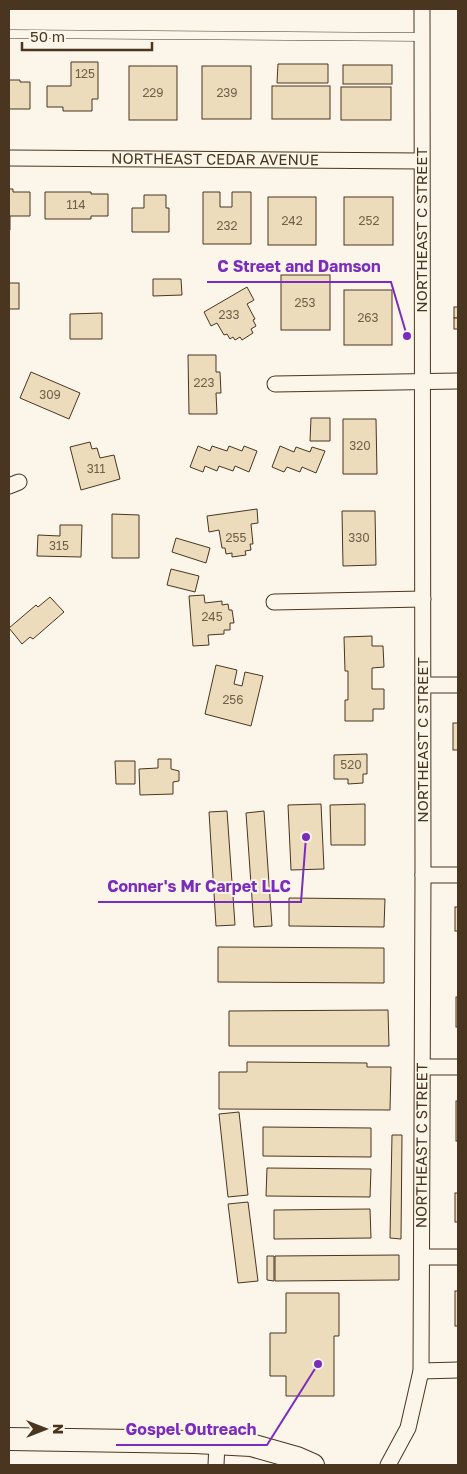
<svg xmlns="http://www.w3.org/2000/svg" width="467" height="1474" viewBox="0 0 467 1474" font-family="'Golos Text',sans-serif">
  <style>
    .building { fill: #ecdcbc; stroke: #4a3520 }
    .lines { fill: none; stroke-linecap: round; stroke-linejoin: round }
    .lane-casing { stroke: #4a3520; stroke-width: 9 }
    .street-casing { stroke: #4a3520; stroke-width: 17 }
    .secondary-casing { stroke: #4a3520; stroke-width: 24 }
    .lane { stroke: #fbf6e9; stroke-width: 8 }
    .street { stroke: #fbf6e9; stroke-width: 15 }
    .secondary { stroke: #fbf6e9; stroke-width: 22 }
    .labels { text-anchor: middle; stroke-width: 4; stroke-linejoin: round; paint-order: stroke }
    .number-label { font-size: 12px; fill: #725f47 }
    .street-label { font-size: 15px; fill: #4a3520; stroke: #fbf6e9 }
    .leader { fill: none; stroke: #7b2cbf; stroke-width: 2 }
    .callout-dot { fill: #7b2cbf; stroke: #fbf6e9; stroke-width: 2 }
    .callout-label { font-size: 16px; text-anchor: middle; font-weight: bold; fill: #7b2cbf; stroke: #fbf6e9; stroke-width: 4; stroke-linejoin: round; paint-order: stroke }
  </style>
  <rect width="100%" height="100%" fill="#fbf6e9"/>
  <g class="building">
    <polygon points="71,62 98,62 98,99 92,99 92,111 63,111 63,107 47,107 47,86 71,86"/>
    <polygon points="278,64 328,64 328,83 277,83"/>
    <rect x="343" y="65" width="49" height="19"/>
    <rect x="129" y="66" width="48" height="54"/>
    <rect x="202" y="66" width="49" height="53"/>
    <polygon points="9,80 20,80 20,82 30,82 30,109 9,109"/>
    <rect x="272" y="86" width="58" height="33"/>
    <rect x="341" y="87" width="50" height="33"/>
    <polygon points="9,189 13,189 13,192 30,192 30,216 10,216 10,230 9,230"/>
    <polygon points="45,192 91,192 91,194 108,194 108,216 91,216 91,219 45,219"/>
    <polygon points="203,192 220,192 220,207 232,207 232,192 251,192 251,244 203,244"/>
    <polygon points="144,195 166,195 166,208 169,208 169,232 132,232 132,208 144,208"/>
    <rect x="268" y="197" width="48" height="48"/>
    <rect x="344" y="197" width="49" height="48"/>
    <rect x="281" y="275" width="49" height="55"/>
    <polygon points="153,279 181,279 182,295 153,296"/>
    <rect x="9" y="283" width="10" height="26"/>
    <polygon points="247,287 254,300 247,304 255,319 253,320 256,326 251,329 253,333 242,340 240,337 235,340 233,337 230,339 227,334 224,335 217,323 211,326 204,312"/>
    <rect x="344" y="290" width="48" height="55"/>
    <rect x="454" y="307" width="4" height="11"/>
    <polygon points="102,313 102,339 70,339 70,314"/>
    <rect x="454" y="318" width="4" height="11"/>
    <polygon points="188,355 216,355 216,372 220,372 221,393 216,393 217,414 189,414"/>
    <polygon points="31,372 80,393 69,419 20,398"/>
    <polygon points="311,418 330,418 330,441 310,441"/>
    <polygon points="343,419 376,419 377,474 343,474"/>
    <polygon points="90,442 92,449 97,448 100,458 114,455 120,479 81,490 70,447"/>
    <polygon points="198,446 210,451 212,446 227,451 229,446 242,451 244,446 257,451 249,472 235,466 233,471 219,466 217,471 205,466 203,472 190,467"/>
    <polygon points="280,446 294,452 296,447 310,452 312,447 325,451 316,473 302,467 300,472 287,467 284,472 272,467"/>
    <polygon points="257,509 258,523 251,524 253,544 250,544 251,550 245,551 246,555 232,557 232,553 226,554 225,548 222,548 219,530 209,532 207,516"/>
    <polygon points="342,511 375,511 376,565 343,566"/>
    <polygon points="112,514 139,515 139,558 112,558"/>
    <polygon points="60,525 82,525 81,557 37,556 38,535 60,536"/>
    <polygon points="176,538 210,548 206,563 172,552"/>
    <polygon points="171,569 199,576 195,592 167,585"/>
    <polygon points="204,595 205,603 222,601 222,605 228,604 229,610 232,610 234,623 230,623 230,630 224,630 224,634 208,635 209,645 193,646 189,596"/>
    <polygon points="50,597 64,612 33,639 30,637 22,644 9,628 36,605 38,607"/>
    <polygon points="372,636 372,646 383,646 384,667 372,668 372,689 384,689 384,709 373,709 373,721 345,721 345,700 348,700 348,671 345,671 344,637"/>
    <polygon points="216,665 237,670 234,684 242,686 245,672 263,676 251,726 205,714"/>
    <rect x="453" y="723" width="5" height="27"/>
    <polygon points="367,754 367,774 363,774 363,783 348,784 348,779 334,779 334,755"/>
    <polygon points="158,759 171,759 171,769 179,771 179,781 173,782 173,794 140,795 139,769 158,768"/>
    <polygon points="115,761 135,761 135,784 116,784"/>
    <polygon points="321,804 324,869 291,870 288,805"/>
    <polygon points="365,804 365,845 331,845 330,805"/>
    <polygon points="227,811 235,925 216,926 209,812"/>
    <polygon points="264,811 272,926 254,927 246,813"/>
    <polygon points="289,898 385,899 384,927 289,926"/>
    <rect x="455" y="907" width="3" height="24"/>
    <polygon points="218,947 384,948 384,983 218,982"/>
    <rect x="456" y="997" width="2" height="30"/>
    <polygon points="388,1010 389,1046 229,1046 229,1011"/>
    <polygon points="247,1062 367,1063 367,1067 391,1067 390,1110 219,1109 219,1072 247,1072"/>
    <rect x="456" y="1101" width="2" height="40"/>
    <polygon points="239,1112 248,1195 228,1197 219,1114"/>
    <polygon points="263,1127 371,1128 371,1157 263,1156"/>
    <polygon points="392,1135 402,1135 401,1239 390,1238"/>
    <polygon points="267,1168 371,1169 370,1197 266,1196"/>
    <rect x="455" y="1193" width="3" height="29"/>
    <polygon points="248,1202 258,1281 238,1283 228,1204"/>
    <polygon points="370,1209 371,1238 274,1239 274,1210"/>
    <polygon points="399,1255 399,1280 275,1281 275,1256"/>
    <polygon points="267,1256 274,1256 274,1281 267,1280"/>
    <rect x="455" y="1291" width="3" height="35"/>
    <polygon points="286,1293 339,1293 339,1336 334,1336 334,1396 286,1396 286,1376 270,1376 270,1333 286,1333"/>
  </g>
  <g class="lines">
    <defs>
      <polyline id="lane" points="9,34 422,37"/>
      <g id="street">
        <path id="s1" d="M9,158L421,161"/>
        <polyline points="275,384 458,381"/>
        <polyline points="9,486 19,482"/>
        <polyline points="274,602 423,599"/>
        <polyline points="423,685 458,685"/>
        <polyline points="423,875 458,875"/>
        <polyline points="423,1067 458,1067"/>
        <polyline points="422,1257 458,1257"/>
        <polyline points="421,1371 458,1370"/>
        <polyline points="216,1465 217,1443"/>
        <path id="s2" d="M388,1465L408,1428L421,1371L423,875L422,9"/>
      </g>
      <polyline id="secondary" points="9,1439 195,1442 251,1445 297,1458 313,1465"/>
    </defs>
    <use href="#lane" class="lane-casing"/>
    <use href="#street" class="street-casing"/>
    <use href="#secondary" class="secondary-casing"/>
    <use href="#lane" class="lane"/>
    <use href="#street" class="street"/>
    <use href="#secondary" class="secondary"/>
  </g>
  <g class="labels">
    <g class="number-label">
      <text x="85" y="78">125</text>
      <text x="153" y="97">229</text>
      <text x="227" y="97">239</text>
      <text x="76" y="209">114</text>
      <text x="292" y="225">242</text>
      <text x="369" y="225">252</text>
      <text x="227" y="230">232</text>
      <text x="305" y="307">253</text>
      <text x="229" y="319">233</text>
      <text x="368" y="322">263</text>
      <text x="204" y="387">223</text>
      <text x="50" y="399">309</text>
      <text x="360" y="450">320</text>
      <text x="96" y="473">311</text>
      <text x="236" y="542">255</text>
      <text x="359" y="542">330</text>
      <text x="59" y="550">315</text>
      <text x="212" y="621">245</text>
      <text x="233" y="704">256</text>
      <text x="351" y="769">520</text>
    </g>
    <g class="street-label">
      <text dy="5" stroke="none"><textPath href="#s1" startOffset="206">NORTHEAST CEDAR AVENUE</textPath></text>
      <text transform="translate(422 230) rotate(-90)" y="5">NORTHEAST C STREET</text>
      <text transform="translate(423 740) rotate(-90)" y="5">NORTHEAST C STREET</text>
      <text dy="5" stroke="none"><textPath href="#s2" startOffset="326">NORTHEAST C STREET</textPath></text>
    </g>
  </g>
  <path class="leader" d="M407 336L391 282H207M306 837L301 902H98M318 1364L267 1445H116"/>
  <g class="callout-dot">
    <circle cx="407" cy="336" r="5"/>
    <circle cx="306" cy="837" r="5"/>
    <circle cx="318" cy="1364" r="5"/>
  </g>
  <g class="callout-label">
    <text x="299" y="272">C Street and Damson</text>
    <text x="199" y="892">Conner's Mr Carpet LLC</text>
    <text x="191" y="1435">Gospel Outreach</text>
  </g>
  <rect width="467" height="1474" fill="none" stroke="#4a3520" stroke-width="20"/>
  <g transform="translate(45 1429) rotate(90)" stroke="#fbf6e9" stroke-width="4" paint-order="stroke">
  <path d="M0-4L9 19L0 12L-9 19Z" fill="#4a3520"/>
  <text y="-8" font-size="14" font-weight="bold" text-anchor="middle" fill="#4a3520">N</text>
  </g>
  <path d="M22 42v8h130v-8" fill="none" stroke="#4a3520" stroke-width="2.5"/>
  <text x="30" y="42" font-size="15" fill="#4a3520" stroke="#fbf6e9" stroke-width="4" paint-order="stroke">50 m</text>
</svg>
